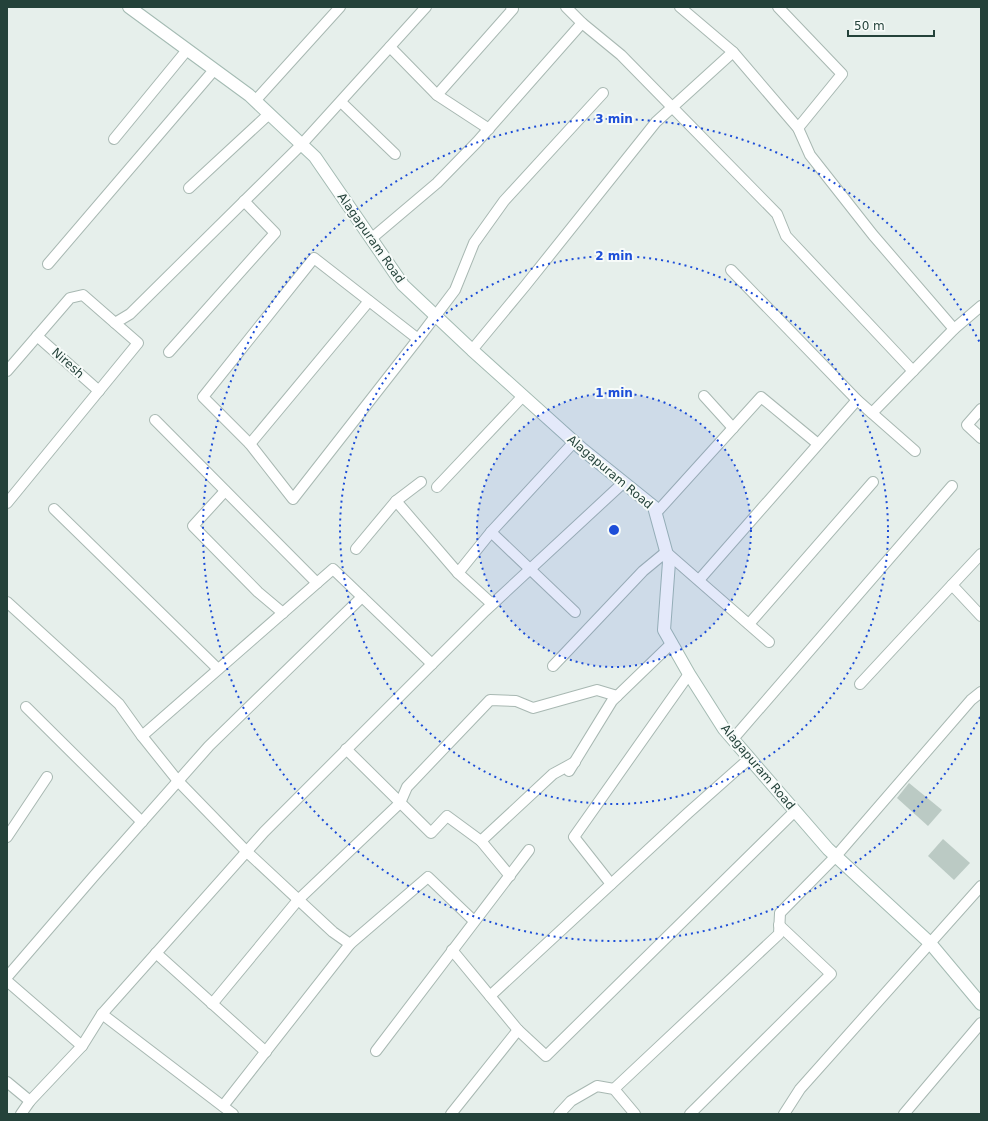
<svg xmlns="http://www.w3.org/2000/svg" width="988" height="1121" viewBox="0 0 988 1121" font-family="'DejaVu Sans',sans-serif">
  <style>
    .building { fill: #bbcac4 }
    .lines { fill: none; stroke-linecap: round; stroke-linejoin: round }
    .street-casing { stroke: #a8b8b2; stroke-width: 12 }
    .secondary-casing { stroke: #a4bbb3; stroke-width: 14 }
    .street { stroke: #fff; stroke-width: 10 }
    .secondary { stroke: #fff; stroke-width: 12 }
    .ring { fill: none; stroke: #1d4ed8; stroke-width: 2; stroke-dasharray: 2 4 }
    .labels { text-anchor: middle; stroke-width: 4; stroke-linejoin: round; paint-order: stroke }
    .street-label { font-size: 12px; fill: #24423a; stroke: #f7fbf9 }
    .centre { fill: #1d4ed8; stroke: #f7fbf9; stroke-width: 2 }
    .ring-label { font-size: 12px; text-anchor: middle; font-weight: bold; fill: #1d4ed8; stroke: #f7fbf9; stroke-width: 4; stroke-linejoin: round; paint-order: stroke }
  </style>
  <rect width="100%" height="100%" fill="#e6efeb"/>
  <g class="building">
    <polygon points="909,783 942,810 928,826 897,798"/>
    <polygon points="943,839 970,863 954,880 928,856"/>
  </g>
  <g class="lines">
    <defs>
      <g id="street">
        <polyline points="566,7 582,23 621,55 777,214 786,236 913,371"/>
        <polyline points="680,7 733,52 798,128 810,155 873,235 954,329"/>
        <polyline points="778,7 842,74 798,128"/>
        <polyline points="390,47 437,95 513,9 511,7"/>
        <polyline points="437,95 489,129"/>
        <polyline points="255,101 340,7"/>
        <polyline points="341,102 395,154"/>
        <polyline points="114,139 187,50"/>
        <polyline points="189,188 269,114"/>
        <polyline points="372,238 437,183 477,142 582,23"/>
        <polyline points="48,264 214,70"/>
        <polyline points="731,270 857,400 915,451"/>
        <polyline points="115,323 130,314 301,145 426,7"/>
        <polyline points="37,336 99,391"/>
        <polyline points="418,339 314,258 203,397 250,444 293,499 418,339 455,290 474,243 504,201 603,93"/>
        <polyline points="472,350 525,286 656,122 733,52"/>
        <polyline points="169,352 275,233 244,201"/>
        <polyline points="7,371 70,298 83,295 138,343 7,503"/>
        <polyline points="704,396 733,428"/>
        <polyline points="981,409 967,425 981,438"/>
        <polyline points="872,413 954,329 981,306"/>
        <polyline points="155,420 317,583"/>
        <polyline points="250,444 369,301"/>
        <polyline points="437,487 523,396"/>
        <polyline points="225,491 193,526 258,592 283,613"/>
        <polyline points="396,501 458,573 491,532 574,442"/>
        <polyline points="54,509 218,669"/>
        <polyline points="656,513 761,397 818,444"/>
        <polyline points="491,532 575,612"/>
        <polyline points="356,549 396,501 421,482"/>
        <polyline points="981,554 952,585 981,616"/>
        <polyline points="458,573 492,604"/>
        <polyline points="699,580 857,400"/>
        <polyline points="7,602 119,704 142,736 178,781 246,851 333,932 350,944"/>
        <polyline points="749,624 873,482"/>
        <polyline points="553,666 643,571 666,552 769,642"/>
        <polyline points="860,684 952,585"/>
        <polyline points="26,707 142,822"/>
        <polyline points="142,736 333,569 432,664"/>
        <polyline points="733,739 952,486"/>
        <polyline points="346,749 431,833 447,816 481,841 510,876"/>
        <polyline points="569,771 612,701 672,643"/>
        <polyline points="7,837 47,777"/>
        <polyline points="481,841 553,774 575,762"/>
        <polyline points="611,884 574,837 689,674"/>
        <polyline points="452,950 518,1030"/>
        <polyline points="156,953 266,1052"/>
        <polyline points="7,977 94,876 209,746 362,597"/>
        <polyline points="7,981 82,1046"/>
        <polyline points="490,996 688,813 750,758"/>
        <polyline points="212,1004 298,900 400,803 407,787 490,700 516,701 533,708 597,690 617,696"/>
        <polyline points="102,1014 233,1114"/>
        <polyline points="376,1051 529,850"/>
        <polyline points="7,1082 30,1101"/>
        <polyline points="614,1089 779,934 780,913 836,856 971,700 981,692"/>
        <polyline points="223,1106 350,944 428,877 474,921"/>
        <polyline points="21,1114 30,1101 82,1046 102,1014 264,832 485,611 623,483"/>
        <polyline points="451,1114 518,1030 546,1056 795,811"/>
        <polyline points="559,1114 571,1101 597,1086 614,1089 635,1114"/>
        <polyline points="690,1114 831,974 779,925"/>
        <polyline points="784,1114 800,1089 981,886"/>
        <polyline points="904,1114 981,1023"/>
      </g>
      <polyline id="secondary" points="129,7 249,95 315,157 403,285 472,350 582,449 654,507 669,562 664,630 689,674 724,729 828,849 930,943 981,1004"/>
    </defs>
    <use href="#street" class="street-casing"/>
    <use href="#secondary" class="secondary-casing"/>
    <use href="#street" class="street"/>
    <use href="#secondary" class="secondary"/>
  </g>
  <circle cx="614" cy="530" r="137" fill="#1d4ed8" fill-opacity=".12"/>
  <g class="ring">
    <circle cx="614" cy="530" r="137"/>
    <circle cx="614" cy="530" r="274"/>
    <path d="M980 717A411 411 0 1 1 980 343"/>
  </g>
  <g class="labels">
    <g class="street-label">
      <text transform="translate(371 238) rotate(55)" y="4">Alagapuram Road</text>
      <text transform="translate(68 363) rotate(42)" y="4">Niresh</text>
      <text transform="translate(610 472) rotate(40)" y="4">Alagapuram Road</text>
      <text transform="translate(758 767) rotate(50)" y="4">Alagapuram Road</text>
    </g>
  </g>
  <circle cx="614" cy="530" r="6" class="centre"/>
  <g class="ring-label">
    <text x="614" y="123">3 min</text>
    <text x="614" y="260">2 min</text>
    <text x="614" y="397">1 min</text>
  </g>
  <rect width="988" height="1121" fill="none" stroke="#24423a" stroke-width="16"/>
  <path d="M848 30v6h86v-6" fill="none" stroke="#24423a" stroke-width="2"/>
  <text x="854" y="30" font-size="12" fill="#24423a" stroke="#f7fbf9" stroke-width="3" paint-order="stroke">50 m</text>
</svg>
